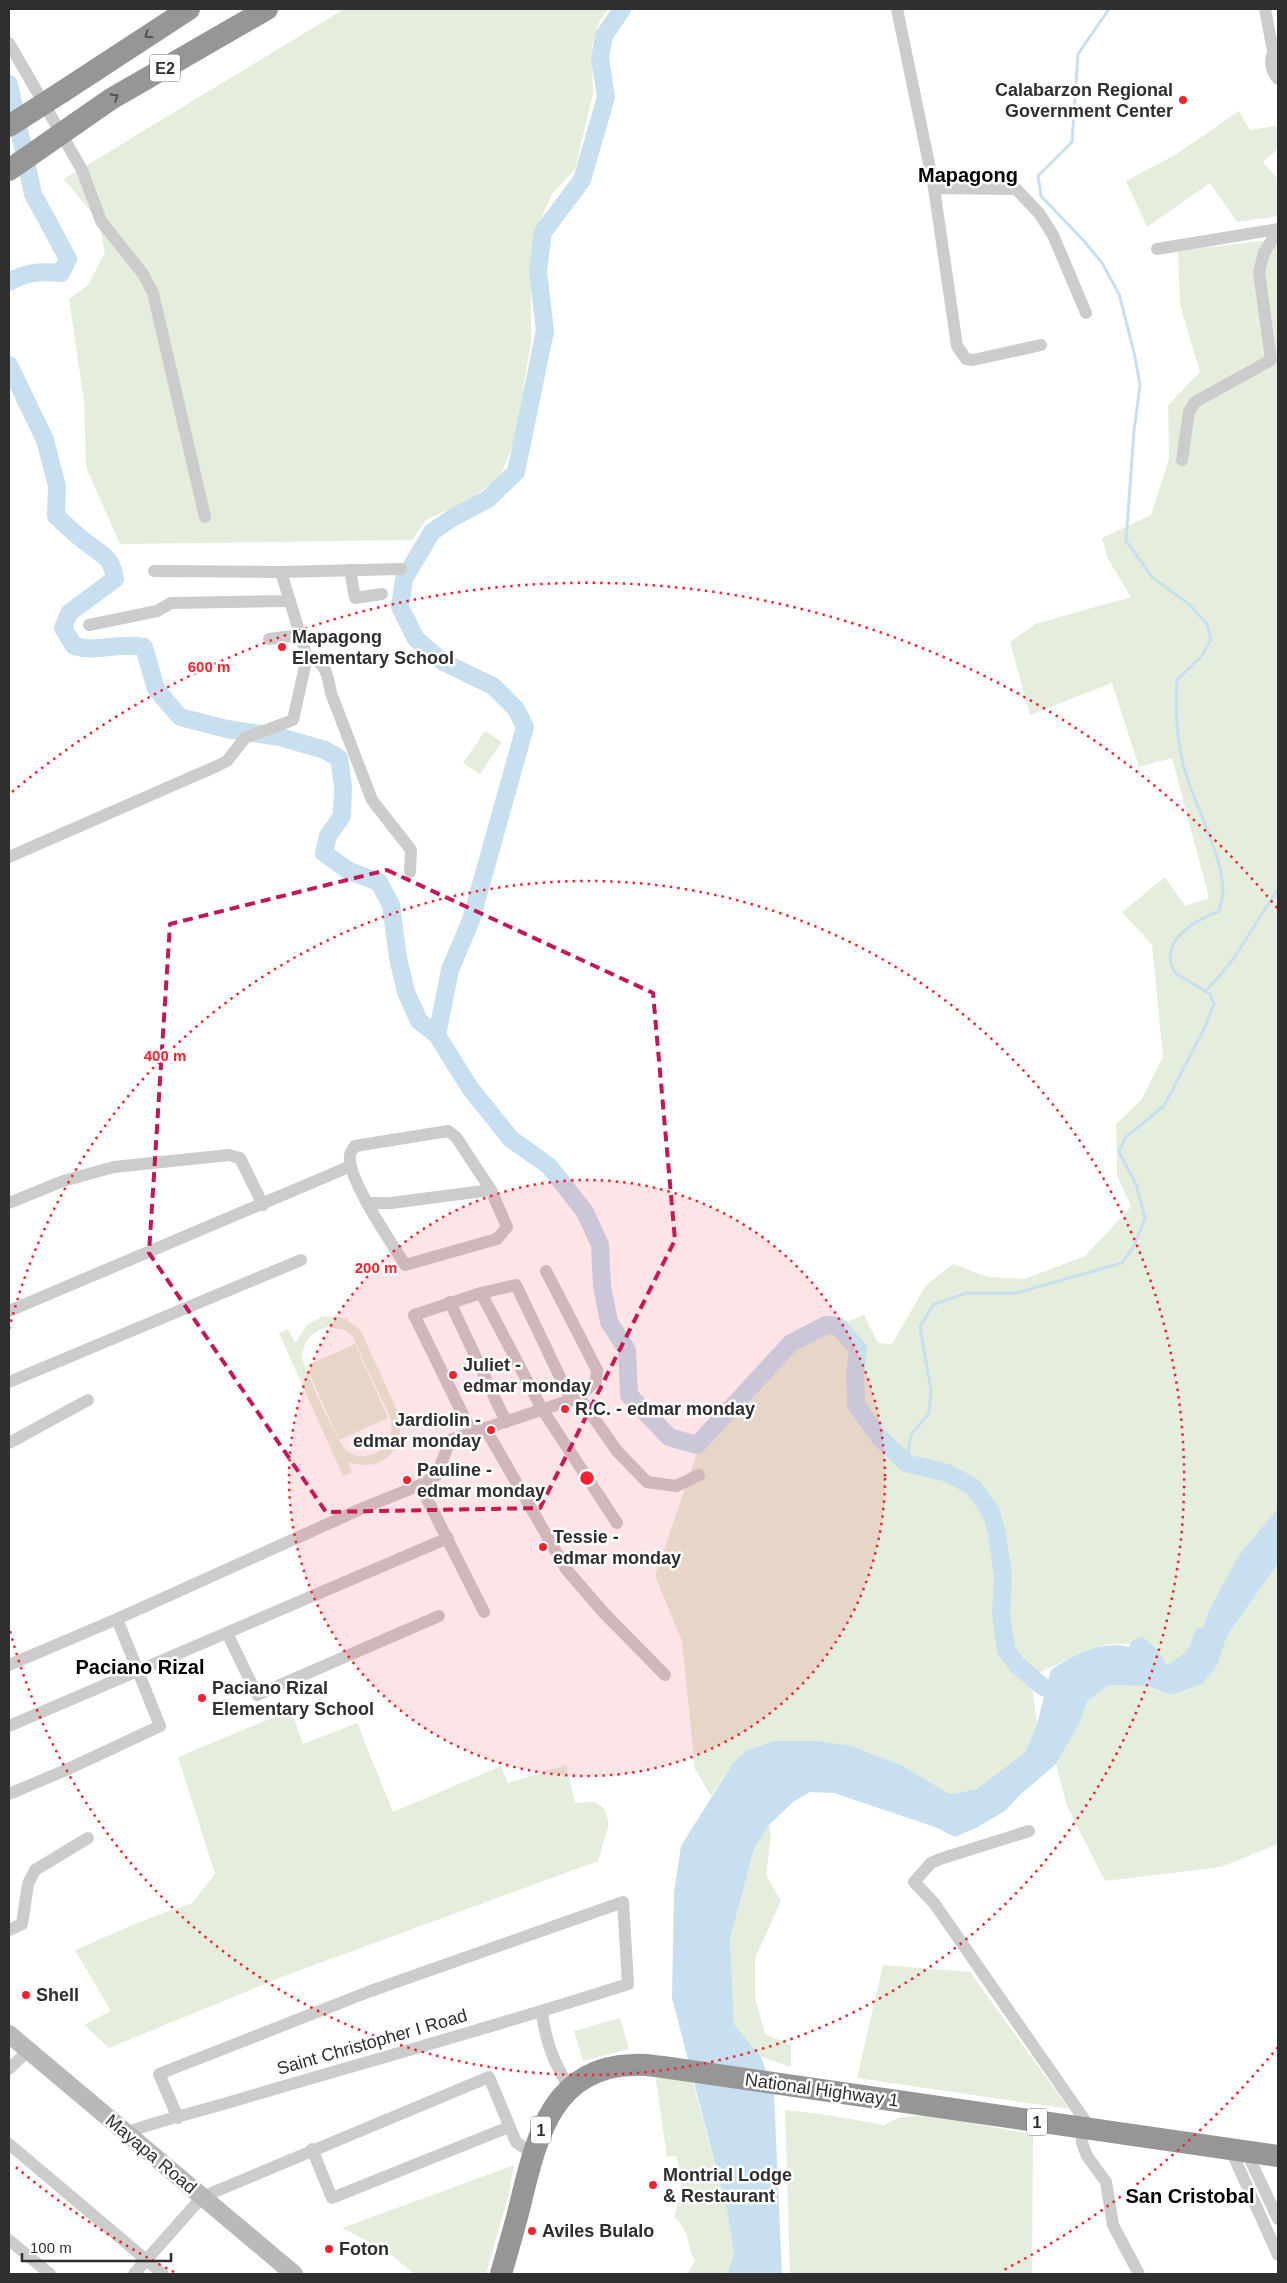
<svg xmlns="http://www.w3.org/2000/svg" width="1287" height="2283" viewBox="0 0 1287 2283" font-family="Arial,sans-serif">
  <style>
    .green { fill: #e5eedc; fill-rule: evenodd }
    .water { fill: #c7dfef }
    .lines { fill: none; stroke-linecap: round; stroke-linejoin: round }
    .stream { stroke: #c7dfef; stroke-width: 3 }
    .river { stroke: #c7dfef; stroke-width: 18 }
    .street { stroke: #ccc; stroke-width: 12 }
    .secondary { stroke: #b9b9b9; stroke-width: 18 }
    .highway { stroke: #969696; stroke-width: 22 }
    .highway-bridge { stroke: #969696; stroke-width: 22 }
    .oneway { stroke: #535353 }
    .marked { fill: none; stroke: #c2185b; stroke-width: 4; stroke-dasharray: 10 6; stroke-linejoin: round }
    .ring { fill: none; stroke: #f52330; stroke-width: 2.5; stroke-dasharray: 2.5 5 }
    .poi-dot { fill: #f52330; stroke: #fff; stroke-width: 2 }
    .labels { text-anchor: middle; stroke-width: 5; stroke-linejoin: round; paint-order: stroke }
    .shield { fill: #fff; stroke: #6d6d6d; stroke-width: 1 }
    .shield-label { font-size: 16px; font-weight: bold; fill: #2f2f2f }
    .poi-label { font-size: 18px; font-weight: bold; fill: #2f2f2f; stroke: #fff; text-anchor: start }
    .street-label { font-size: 18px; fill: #2f2f2f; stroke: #fff }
    .quarter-label { font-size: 20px; font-weight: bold; fill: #000; stroke: #fff }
    .centre { fill: #f52330; stroke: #fff; stroke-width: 2.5 }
    .ring-label { font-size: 15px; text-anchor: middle; font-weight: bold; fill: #f52330; stroke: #fff; stroke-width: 5; stroke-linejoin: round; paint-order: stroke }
  </style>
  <rect width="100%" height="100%" fill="#fff"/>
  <g class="green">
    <polygon points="344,9 608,9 599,22 592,46 593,94 575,169 552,194 536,230 531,284 531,342 515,440 500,477 471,499 426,520 412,540 120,544 86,467 84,402 69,299 88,285 105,252 98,220 64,179"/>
    <polygon points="1239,111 1250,130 1275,126 1278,128 1278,149 1263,162 1278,179 1278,216 1237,222 1210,183 1147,227 1126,181 1175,155"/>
    <path d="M1278,239V1508L1239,1556L1210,1608L1190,1663L1179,1671L1168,1667L1158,1650C1147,1648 1125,1643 1115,1644C1089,1644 1057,1668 1031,1675L1037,1724L1025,1752L977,1789L950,1794L901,1765L852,1746L820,1741H774L747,1750L733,1763L711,1796L695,1769L682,1641L655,1576L696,1456L716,1423L791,1343L864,1315L878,1343L892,1344L926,1285L953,1264L989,1277L1024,1279L1085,1256L1131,1207L1117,1175L1116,1124L1141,1100L1163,1057L1152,945L1122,912L1165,877L1185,906L1209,898L1172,758L1139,767L1112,683L1030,715L1010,642L1035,624L1131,597L1108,559L1102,538L1151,515L1169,459L1168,405L1200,372L1180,305L1178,251Z"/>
    <polygon points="485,731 502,742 480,774 463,763"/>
    <path d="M323,1316L345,1318L361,1331L400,1417C404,1452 382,1473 348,1462L352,1472L343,1476L279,1333L288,1329L295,1343L308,1324ZM327,1327L345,1330L353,1337C362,1357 371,1377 380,1396C384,1404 390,1413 391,1421C396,1447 365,1468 345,1449C338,1443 301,1363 302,1356C304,1340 312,1332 327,1327Z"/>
    <polygon points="355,1344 388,1418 339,1440 306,1366"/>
    <polygon points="1278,1564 1278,1844 1221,1867 1105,1881 1067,1806 1056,1764 1080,1722 1088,1700 1109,1685 1148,1686 1171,1695 1217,1666 1227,1636"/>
    <polygon points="291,1710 303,1744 357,1723 393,1812 501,1766 508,1783 566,1765 575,1803 595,1802 604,1808 609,1824 598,1861 287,1975 109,2048 84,2025 111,2011 75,1950 142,1921 192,1903 215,1874 178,1757"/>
    <polygon points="769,1825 771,1837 766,1875 781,1901 755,1958 755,1997 765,2034 791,2045 791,2067 761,2057 734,2024 730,1939 754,1849"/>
    <polygon points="883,1965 970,1972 1069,2109 857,2078"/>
    <polygon points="620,2018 629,2049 583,2061 574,2031"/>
    <path d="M655,2074L692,2079L727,2210L734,2254L727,2274H687L695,2261C685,2242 691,2232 674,2217C682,2190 684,2184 676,2156L667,2157Z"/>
    <polygon points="785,2110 828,2115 884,2125 898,2118 929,2114 1033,2135 1032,2274 790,2274"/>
    <polygon points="514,2165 509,2193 486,2274 414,2274 388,2252 342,2228"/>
  </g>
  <path class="water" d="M1278,1508V1564L1227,1636L1217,1666L1202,1684L1171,1695L1148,1686L1109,1685L1088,1700L1080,1722L1056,1764L1020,1795L1005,1811L976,1828L955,1837L935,1827L834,1793L810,1792L793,1802L769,1825L754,1849L730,1939L734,2024L761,2057L774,2093L782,2274H727L734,2254L727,2210L672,1998L674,1892L681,1846L733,1763L747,1750L774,1741H820L852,1746L901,1765L950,1794L977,1789L1025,1752L1037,1724L1051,1670C1074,1654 1101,1640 1129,1647L1133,1640L1143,1637L1158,1650L1168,1667L1179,1671L1190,1663L1210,1608L1239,1555Z"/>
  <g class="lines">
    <g class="stream">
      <path d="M1205,991C1237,962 1253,924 1278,890"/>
      <path d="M906,1463L911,1435L929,1413L931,1390L920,1327L933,1305L966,1293H1016L1122,1263L1133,1248L1145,1218L1136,1184L1119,1152L1125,1138L1164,1106L1206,1025L1214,1004L1210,994L1175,973C1173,969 1170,962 1170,958C1170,933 1200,919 1219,911C1220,905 1223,898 1223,892C1223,855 1195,807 1185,771C1176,741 1175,710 1177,680L1201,657L1211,639L1207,624L1189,604L1153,578L1126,541L1134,431L1140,385L1134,352L1119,294L1102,263L1084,241L1041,196L1038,176L1072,142L1078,54L1109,9"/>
    </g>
    <g class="river">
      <path d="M9,84L33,194L68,259L61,273C41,271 26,272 9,282"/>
      <path d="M9,365L45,440L57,486L56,516C66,525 76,535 87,543C102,555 112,557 115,579L69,613L63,628L74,646C98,653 119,642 144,647L156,689L180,717L227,729L280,737L325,750L339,758L343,786L342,816L328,836L324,853L349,871L379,882L391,905L398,958L406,992L419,1021L437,1035L470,1088L511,1139L549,1166L585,1212L600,1245L602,1286L609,1322L627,1350L629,1395L669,1437L697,1445L791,1343L826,1325L838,1326L858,1349L855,1375L856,1405L880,1438L906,1463L948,1473L973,1487L991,1512L997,1534L1003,1576L1001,1613L1006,1650L1017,1665L1042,1686L1056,1693"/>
      <polyline points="437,1035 450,970 471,920 525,727 516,709 493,686 443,662 416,639 400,607 404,579 432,532 452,518 488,499 516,472 545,331 538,271 543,232 582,180 606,97 600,58 604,36 622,9"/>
      <path d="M1154,1674C1168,1679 1186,1665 1195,1654C1199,1650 1201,1641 1203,1636"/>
    </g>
    <g class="street">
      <polyline points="897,9 934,188 957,346 966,359 973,360 1041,345"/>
      <polyline points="1265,9 1273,51"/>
      <polyline points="9,43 82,170 101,221 143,274 153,293 205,517"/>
      <path d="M1277,45C1269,57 1269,68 1278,79"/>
      <polyline points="934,188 1016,189 1039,213 1053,235 1086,313"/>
      <polyline points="1157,249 1278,229"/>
      <polyline points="1182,460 1189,412 1195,402 1271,360 1259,272 1264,253 1278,230"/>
      <polyline points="350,570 355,598 382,594"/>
      <polyline points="154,571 281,572 401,569"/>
      <polyline points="89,625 157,611 171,603 290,601"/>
      <polyline points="269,639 300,635"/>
      <path d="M307,657C326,661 328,676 331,693L372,800L411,850L410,872"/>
      <polyline points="9,857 217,766 227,761 245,738 293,720 307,657 281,572"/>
      <path d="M448,1131L456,1137L491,1190L507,1227L497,1239L405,1265C392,1243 347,1179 350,1156C350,1152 353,1149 355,1146Z"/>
      <polyline points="9,1203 63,1181 114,1167 229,1155 240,1158 263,1205"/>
      <polyline points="367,1203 391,1203 491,1190"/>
      <polyline points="481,1293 542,1409 617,1523"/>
      <polyline points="450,1302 506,1422"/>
      <polyline points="9,1311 351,1166"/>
      <polyline points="9,1382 301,1260"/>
      <polyline points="579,1397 617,1451 647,1482 676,1486 699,1475"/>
      <polyline points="485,1428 566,1569 604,1613 665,1675"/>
      <polyline points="472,1433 414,1315 481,1293 516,1285 571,1400"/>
      <polyline points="9,1443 88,1400"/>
      <polyline points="420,1485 484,1612"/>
      <polyline points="227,1633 257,1695 439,1616"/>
      <polyline points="9,1665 117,1619 363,1508 420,1485 437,1475 450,1440 571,1400 579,1397 596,1381 597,1370 546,1271"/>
      <polyline points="9,1726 448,1538"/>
      <polyline points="9,1794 66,1770 160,1726 117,1619"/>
      <polyline points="1029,1831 940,1859 931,1863 914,1882 934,1903 1091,2129"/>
      <polyline points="9,1930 22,1924 28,1884 35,1870 88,1838"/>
      <path d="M542,2012C545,2040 554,2065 570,2088"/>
      <polyline points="9,2069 28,2051"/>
      <polyline points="1081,2127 1082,2143 1087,2156 1106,2182 1113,2225 1139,2274"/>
      <path d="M125,2133C158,2121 193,2113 227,2103C361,2063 495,2027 628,1984L623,1902L368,1992L159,2074L178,2118"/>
      <polyline points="9,2144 163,2274"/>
      <polyline points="1230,2148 1278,2255"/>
      <polyline points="312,2149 332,2198 509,2127"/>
      <polyline points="1246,2151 1278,2219"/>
      <polyline points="9,2240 50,2274"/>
      <polyline points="134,2274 202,2197 489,2077 516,2142 532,2153"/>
    </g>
    <polyline class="secondary" points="9,2034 294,2274"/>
    <g class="highway">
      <polyline points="62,92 189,9"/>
      <polyline points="75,124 111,99 267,9"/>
      <path d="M501,2274C508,2249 516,2223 522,2197C537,2135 554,2067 633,2065C643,2064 653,2066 663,2067L1278,2156"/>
    </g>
    <g class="highway-bridge">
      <polyline points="9,126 62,92"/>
      <polyline points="9,170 75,124"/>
    </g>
  </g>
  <defs><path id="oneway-chevron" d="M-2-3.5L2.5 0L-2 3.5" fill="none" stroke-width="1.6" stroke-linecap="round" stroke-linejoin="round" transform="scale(1.25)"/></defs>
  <g class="oneway">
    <use href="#oneway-chevron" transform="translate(148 35) rotate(147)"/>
    <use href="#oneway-chevron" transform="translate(115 97) rotate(-31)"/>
  </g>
  <path class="marked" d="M387,870L653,993L675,1240L540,1508L326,1512L149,1253L170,924Z"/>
  <circle cx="587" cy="1478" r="298" fill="#f52330" fill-opacity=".12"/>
  <g class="ring">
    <circle cx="587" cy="1478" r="298"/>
    <path d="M9 1329A597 597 0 1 1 9 1627"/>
    <path d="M1278 2047A895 895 0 0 1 1000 2272M174 2272A895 895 0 0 1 12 2164M12 792A895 895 0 0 1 1278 909"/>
  </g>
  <g class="poi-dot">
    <circle cx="1183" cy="100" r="5"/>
    <circle cx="282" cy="647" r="5"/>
    <circle cx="453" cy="1375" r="5"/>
    <circle cx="565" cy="1409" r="5"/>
    <circle cx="491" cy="1430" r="5"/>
    <circle cx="407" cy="1480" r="5"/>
    <circle cx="543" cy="1547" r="5"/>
    <circle cx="202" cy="1698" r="5"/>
    <circle cx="26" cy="1995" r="5"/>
    <circle cx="653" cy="2185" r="5"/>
    <circle cx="532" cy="2231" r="5"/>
    <circle cx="329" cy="2249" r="5"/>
  </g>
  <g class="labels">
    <g class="shield">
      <rect x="150" y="54.5" width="30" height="27" rx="4"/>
      <rect x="1027" y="2108.5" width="20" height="27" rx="4"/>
      <rect x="531" y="2116.5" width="20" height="27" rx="4"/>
    </g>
    <g class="shield-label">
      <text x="165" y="74">E2</text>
      <text x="1037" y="2128">1</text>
      <text x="541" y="2136">1</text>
    </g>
    <g class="poi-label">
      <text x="1173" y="96" text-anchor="end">Calabarzon Regional<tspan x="1173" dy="21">Government Center</tspan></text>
      <text x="292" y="643">Mapagong<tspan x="292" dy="21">Elementary School</tspan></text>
      <text x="463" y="1371">Juliet -<tspan x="463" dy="21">edmar monday</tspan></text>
      <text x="575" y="1415">R.C. - edmar monday</text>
      <text x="481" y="1426" text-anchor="end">Jardiolin -<tspan x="481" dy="21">edmar monday</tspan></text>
      <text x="417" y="1476">Pauline -<tspan x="417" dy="21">edmar monday</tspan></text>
      <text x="553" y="1543">Tessie -<tspan x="553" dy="21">edmar monday</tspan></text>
      <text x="212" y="1694">Paciano Rizal<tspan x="212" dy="21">Elementary School</tspan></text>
      <text x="36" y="2001">Shell</text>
      <text x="663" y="2181">Montrial Lodge<tspan x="663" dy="21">&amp; Restaurant</tspan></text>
      <text x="542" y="2237">Aviles Bulalo</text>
      <text x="339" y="2255">Foton</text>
    </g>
    <g class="street-label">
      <text transform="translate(372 2042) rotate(-16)" y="6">Saint Christopher I Road</text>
      <text transform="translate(822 2090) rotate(8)" y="6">National Highway 1</text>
      <text transform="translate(151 2154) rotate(40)" y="6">Mayapa Road</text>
    </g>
    <g class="quarter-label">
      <text x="968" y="182">Mapagong</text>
      <text x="140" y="1674">Paciano Rizal</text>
      <text x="1190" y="2203">San Cristobal</text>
    </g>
  </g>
  <circle cx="587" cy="1478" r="8" class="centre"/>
  <g class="ring-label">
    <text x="209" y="672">600 m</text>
    <text x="165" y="1061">400 m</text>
    <text x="376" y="1273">200 m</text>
  </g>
  <rect width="1287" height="2283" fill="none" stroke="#2f2f2f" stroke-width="20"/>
  <path d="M22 2253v8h149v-8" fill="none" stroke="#2f2f2f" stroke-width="2.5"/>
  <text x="30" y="2253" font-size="15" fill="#2f2f2f" stroke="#ffffff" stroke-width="4" paint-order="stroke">100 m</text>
</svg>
